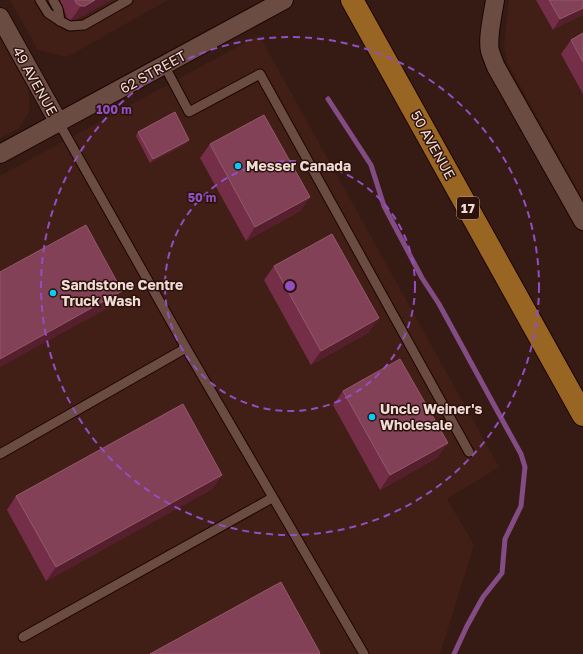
<svg xmlns="http://www.w3.org/2000/svg" width="583" height="654" viewBox="0 0 583 654" font-family="'Golos Text',sans-serif">
  <style>
    .built { fill: #411f16 }
    .lines { fill: none; stroke-linecap: round; stroke-linejoin: round }
    .stream { stroke: #844c85; stroke-width: 5 }
    .lane-casing { stroke: #1c0502; stroke-width: 11 }
    .street-casing { stroke: #1c0502; stroke-width: 20 }
    .primary-casing { stroke: #1c0502; stroke-width: 24 }
    .lane { stroke: #6b4c43; stroke-width: 9 }
    .street { stroke: #6b4c43; stroke-width: 18 }
    .primary { stroke: #996523; stroke-width: 22 }
    .wall { fill: #752e48 }
    .shaded-wall { fill: #561f2d }
    .building { fill: #824157; stroke: #94596b }
    .ring { fill: none; stroke: #924fc4; stroke-width: 2; stroke-dasharray: 7 5 }
    .poi-dot { fill: #07cbf9; stroke: #2c120b; stroke-width: 1.5 }
    .labels { text-anchor: middle; stroke-width: 3; stroke-linejoin: round; paint-order: stroke }
    .shield { fill: #2c120b; stroke: #b59f9a; stroke-width: 1 }
    .shield-label { font-size: 13px; font-weight: bold; fill: #f0dcd7 }
    .street-label { font-size: 14px; fill: #f0dcd7; stroke: #2c120b }
    .poi-label { font-size: 14px; font-weight: bold; fill: #f0dcd7; stroke: #2c120b; text-anchor: start }
    .centre { fill: #924fc4; stroke: #2c120b; stroke-width: 2 }
    .ring-label { font-size: 12px; text-anchor: middle; font-weight: bold; fill: #924fc4; stroke: #2c120b; stroke-width: 3; stroke-linejoin: round; paint-order: stroke }
  </style>
  <rect width="100%" height="100%" fill="#361b14"/>
  <g class="built">
    <polygon points="10,0 168,0 67,57 38,50"/>
    <polygon points="509,0 583,0 583,200 507,62 504,45"/>
    <polygon points="259,35 499,467 447,499 474,545 440,654 0,654 0,176"/>
    <polygon points="0,37 28,87 30,110 19,128 0,138"/>
  </g>
  <g class="lines">
    <polyline class="stream" points="328,99 371,165 384,206 422,278 439,304 505,425 521,454 525,467 521,506 505,539 502,573 483,597 467,626 454,654"/>
    <defs>
      <g id="lane">
        <polyline points="40,0 48,13 60,21 70,26 84,25 128,0"/>
        <polyline points="53,0 58,9 60,21"/>
        <polyline points="164,65 189,112 260,74 469,452"/>
        <polyline points="59,123 186,348 364,654"/>
        <polyline points="0,454 186,348"/>
        <polyline points="23,637 272,498"/>
      </g>
      <g id="street">
        <path d="M495,0C493,14 487,38 490,51C492,57 494,62 496,67L583,221"/>
        <polyline points="0,17 59,123"/>
        <polyline points="0,154 284,0"/>
      </g>
      <polyline id="primary" points="352,0 583,415"/>
    </defs>
    <use href="#lane" class="lane-casing"/>
    <use href="#street" class="street-casing"/>
    <use href="#primary" class="primary-casing"/>
    <use href="#lane" class="lane"/>
    <use href="#street" class="street"/>
    <use href="#primary" class="primary"/>
  </g>
  <g class="wall">
    <polygon points="60,0 111,0 75,20 71,20 67,18 63,6"/>
    <polygon points="536,0 583,0 553,30"/>
    <polygon points="583,33 583,94 561,54 571,40"/>
    <polygon points="138,132 187,143 150,163 136,136"/>
    <polygon points="210,144 310,197 300,211 246,241 200,158"/>
    <polygon points="274,266 369,332 311,365 264,280"/>
    <polygon points="343,391 438,457 380,490 333,405"/>
    <polygon points="222,475 212,489 46,581 7,510 16,496"/>
  </g>
  <g class="shaded-wall">
    <polygon points="95,0 111,0 75,20 71,20 81,6"/>
    <polygon points="583,8 583,15 553,30 560,19"/>
    <polygon points="189,140 187,143 150,163 153,159"/>
    <polygon points="310,197 300,211 246,241 255,227"/>
    <polygon points="122,291 112,306 0,367 0,359"/>
    <polygon points="379,318 369,332 311,365 321,351"/>
    <polygon points="448,443 438,457 380,490 390,475"/>
    <polygon points="222,475 212,489 46,581 56,567"/>
  </g>
  <g class="building">
    <polygon points="75,0 95,0 85,6 81,6 76,3"/>
    <polygon points="549,0 583,0 583,8 560,19"/>
    <polygon points="583,33 583,62 571,40"/>
    <polygon points="175,112 189,140 153,159 138,132"/>
    <polygon points="264,115 310,197 255,227 210,144"/>
    <polygon points="86,225 122,291 0,359 0,272"/>
    <polygon points="332,234 379,318 321,351 274,266"/>
    <polygon points="400,359 448,443 390,475 343,391"/>
    <polygon points="183,404 222,475 56,567 16,496"/>
    <polygon points="281,582 320,653 319,654 150,654"/>
  </g>
  <g class="ring">
    <circle cx="290" cy="286" r="125"/>
    <circle cx="290" cy="286" r="249"/>
  </g>
  <g class="poi-dot">
    <circle cx="238" cy="166" r="4"/>
    <circle cx="53" cy="293" r="4"/>
    <circle cx="372" cy="417" r="4"/>
  </g>
  <g class="labels">
    <rect class="shield" x="457" y="197" width="22" height="22" rx="3"/>
    <g class="shield-label">
      <text x="468" y="213">17</text>
    </g>
    <g class="street-label">
      <text transform="translate(153 72) rotate(-29)" y="5">62 STREET</text>
      <text transform="translate(35 81) rotate(61)" y="5">49 AVENUE</text>
      <text transform="translate(433 145) rotate(61)" y="5">50 AVENUE</text>
    </g>
    <g class="poi-label">
      <text x="246" y="171">Messer Canada</text>
      <text x="61" y="290">Sandstone Centre<tspan x="61" dy="16">Truck Wash</tspan></text>
      <text x="380" y="414">Uncle Weiner's<tspan x="380" dy="16">Wholesale</tspan></text>
    </g>
  </g>
  <circle cx="290" cy="286" r="6" class="centre"/>
  <g class="ring-label">
    <text x="114" y="114">100 m</text>
    <text x="202" y="202">50 m</text>
  </g>
</svg>
